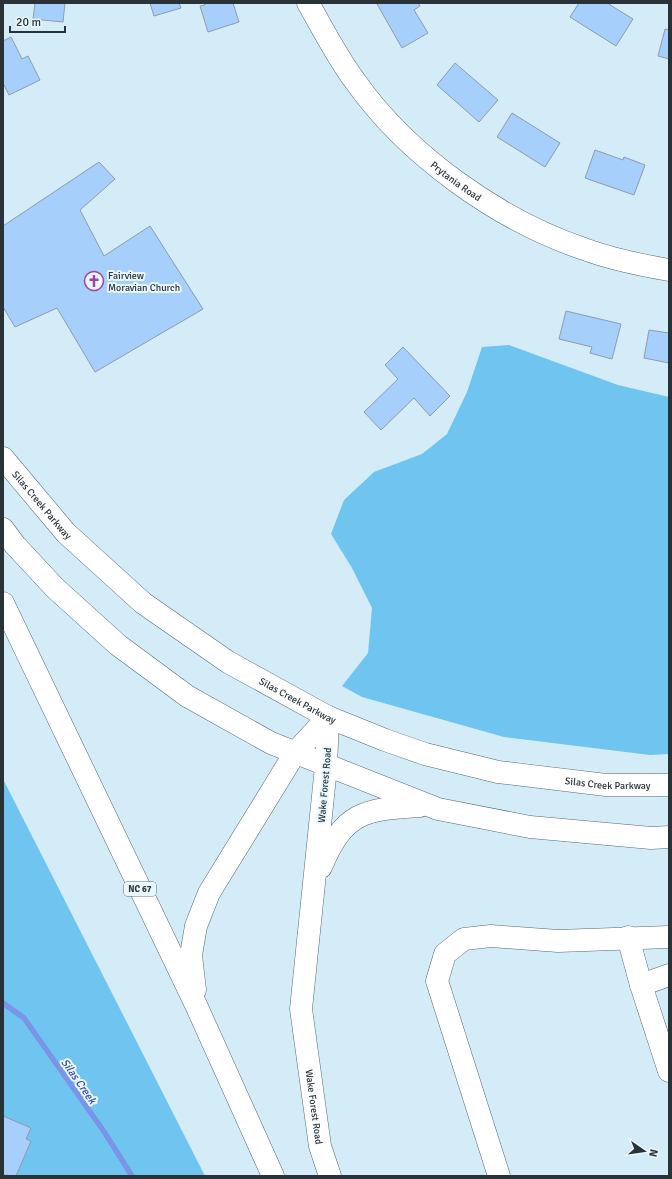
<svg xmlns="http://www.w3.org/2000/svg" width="672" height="1179" viewBox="0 0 672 1179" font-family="Signika,sans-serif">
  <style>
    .green { fill: #70c5f0 }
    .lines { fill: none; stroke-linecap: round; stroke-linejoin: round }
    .stream { stroke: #7a94e7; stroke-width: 5.5 }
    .building { fill: #a6cffb; stroke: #8d9cad }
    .minor-casing { stroke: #556a75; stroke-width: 23 }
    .major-casing { stroke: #556a75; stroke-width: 23 }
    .minor { stroke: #fff; stroke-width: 22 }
    .major { stroke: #fff; stroke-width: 22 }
    .labels { text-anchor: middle; stroke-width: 4; stroke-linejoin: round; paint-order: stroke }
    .shield { fill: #e9f7fe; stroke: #636d73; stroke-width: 1 }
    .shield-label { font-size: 9px; font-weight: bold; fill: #293237 }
    .street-label { font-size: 10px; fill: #293237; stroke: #e9f7fe }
    .poi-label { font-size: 10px; fill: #293237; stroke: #e9f7fe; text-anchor: start }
    .water-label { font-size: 11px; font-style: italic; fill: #354aab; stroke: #e9f7fe }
  </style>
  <rect width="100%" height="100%" fill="#d4ebf8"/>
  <g class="green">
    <polygon points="509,345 618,385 669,397 669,754 650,755 504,737 362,697 342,686 368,653 372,608 352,568 331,534 344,500 374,472 422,454 447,434 467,392 482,347"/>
    <polygon points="3,779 205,1176 3,1176"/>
  </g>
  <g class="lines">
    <polyline class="stream" points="3,1003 24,1018 105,1133 132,1176"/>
  </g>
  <g class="building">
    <polygon points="35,3 65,3 63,22 33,19"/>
    <polygon points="150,3 179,3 181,8 154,16"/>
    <polygon points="204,3 233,3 239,22 208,32 200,6 205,5"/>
    <polygon points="379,3 418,3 420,6 414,10 428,33 402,48 377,4"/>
    <polygon points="579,3 607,3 633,19 616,46 570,17"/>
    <polygon points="665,29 669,30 669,59 658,56"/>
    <polygon points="11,37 22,59 28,56 40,80 9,95 3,83 3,41"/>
    <polygon points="455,63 498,100 479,122 437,85"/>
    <polygon points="512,113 560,143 545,167 497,137"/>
    <polygon points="595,150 623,160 624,157 645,165 634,195 585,178"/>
    <polygon points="99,162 115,179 80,210 104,256 150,226 203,309 95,372 57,308 15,327 3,307 3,226"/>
    <polygon points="566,311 621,324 612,359 590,353 592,347 559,339"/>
    <polygon points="649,330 669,333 669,363 644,358"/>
    <polygon points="403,347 450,396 430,416 414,398 381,430 364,412 398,379 385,365"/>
    <polygon points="3,1116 31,1128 26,1139 31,1141 16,1176 3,1175"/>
  </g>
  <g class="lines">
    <defs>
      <g id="minor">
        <path id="s1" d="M308,3C323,29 337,57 355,81C407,155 498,220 584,249C611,259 640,265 669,270"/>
        <polyline points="628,937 641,985"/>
        <polyline points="669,975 641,985 669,1071"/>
        <polyline points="499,1176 437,981 445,954 464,939 491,936 558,941 669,937"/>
      </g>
      <g id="major">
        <path id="s2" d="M3,458L66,533L143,603L228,662L328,717L385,740L425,754L498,772L606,785H669"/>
        <polyline points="3,529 15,545 55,588 118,645 187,696 271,743 438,809 530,827 651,838 669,837"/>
        <polyline points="3,603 196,1005 273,1176"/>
        <path id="s3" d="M328,717L326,767L301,1009L320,1146L330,1176"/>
        <path d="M321,867C344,812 364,809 420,806"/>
        <polyline points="195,990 191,955 196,926 209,893 295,753 328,717"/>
      </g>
    </defs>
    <use href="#minor" class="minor-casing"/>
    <use href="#major" class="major-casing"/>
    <use href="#minor" class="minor"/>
    <use href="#major" class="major"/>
  </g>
  <defs>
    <symbol id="church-ring" viewBox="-11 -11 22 22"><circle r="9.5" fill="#e9f7fe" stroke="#a340a7" stroke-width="1.5"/><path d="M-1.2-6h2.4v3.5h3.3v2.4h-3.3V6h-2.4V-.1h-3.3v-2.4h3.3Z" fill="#a340a7"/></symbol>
  </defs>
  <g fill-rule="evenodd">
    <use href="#church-ring" x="83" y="270" width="22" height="22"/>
  </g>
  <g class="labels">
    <rect class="shield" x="124" y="882" width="32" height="14" rx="3"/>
    <g class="shield-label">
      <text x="140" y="892">NC 67</text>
    </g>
    <g class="street-label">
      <text dy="4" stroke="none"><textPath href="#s1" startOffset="234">Prytania Road</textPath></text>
      <text dy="4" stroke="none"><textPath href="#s2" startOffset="61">Silas Creek Parkway</textPath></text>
      <text dy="4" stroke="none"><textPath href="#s2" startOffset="385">Silas Creek Parkway</textPath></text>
      <text dy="4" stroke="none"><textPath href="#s2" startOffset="709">Silas Creek Parkway</textPath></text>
      <text transform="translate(324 785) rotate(-85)" y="4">Wake Forest Road</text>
      <text dy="4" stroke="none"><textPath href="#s3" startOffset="392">Wake Forest Road</textPath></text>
    </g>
    <g class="poi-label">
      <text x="108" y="279">Fairview<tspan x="108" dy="12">Moravian Church</tspan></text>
    </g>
    <g class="water-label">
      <text transform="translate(79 1081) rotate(55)" y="4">Silas Creek</text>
    </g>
  </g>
  <rect width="672" height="1179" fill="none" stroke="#293237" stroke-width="8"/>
  <g transform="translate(644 1151) rotate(103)" stroke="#e9f7fe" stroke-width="3" paint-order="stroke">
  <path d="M0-3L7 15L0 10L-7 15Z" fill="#293237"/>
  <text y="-6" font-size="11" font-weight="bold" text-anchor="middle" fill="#293237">N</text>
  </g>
  <path d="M10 26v6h55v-6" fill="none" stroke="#293237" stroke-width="2"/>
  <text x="16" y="26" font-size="12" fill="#293237" stroke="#e9f7fe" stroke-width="3" paint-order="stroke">20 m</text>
</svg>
